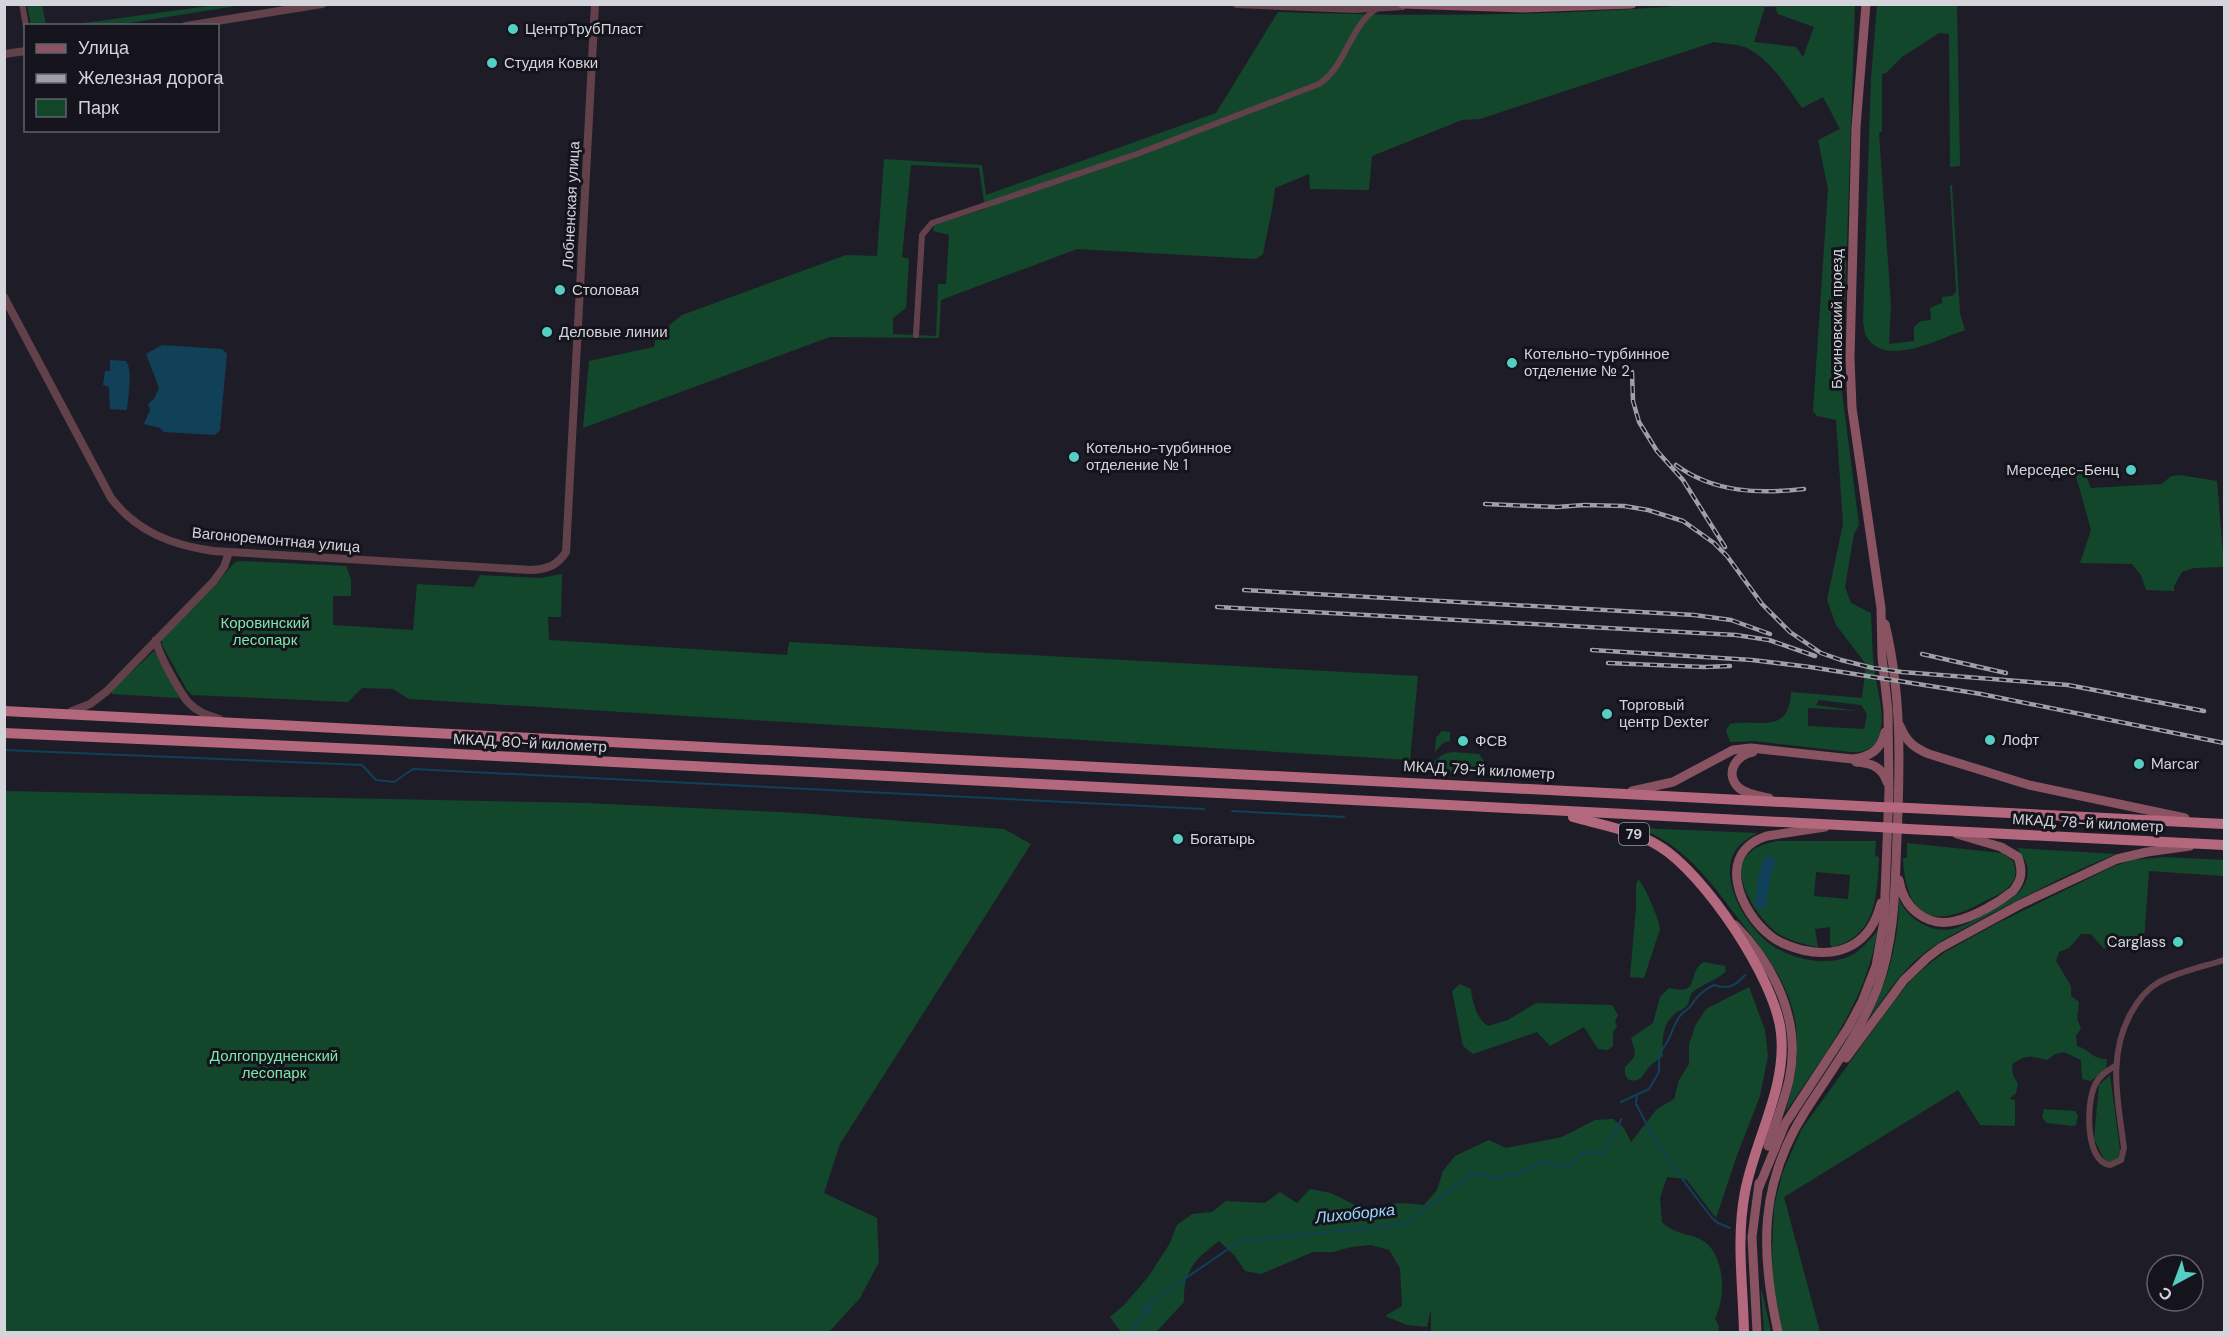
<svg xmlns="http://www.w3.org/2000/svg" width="2229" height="1337" viewBox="0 0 2229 1337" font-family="'DM Sans',sans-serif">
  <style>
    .green { fill: #13472b; fill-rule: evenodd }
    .water { fill: #114059 }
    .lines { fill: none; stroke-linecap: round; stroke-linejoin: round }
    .stream { stroke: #114059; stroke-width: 2 }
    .river { stroke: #114059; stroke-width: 12 }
    .minor { stroke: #63414a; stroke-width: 6 }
    .tertiary { stroke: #63414a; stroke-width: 8 }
    .secondary { stroke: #895362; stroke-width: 9 }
    .trunk { stroke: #b4687e; stroke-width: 10 }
    .rail-casing { stroke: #9f9fa7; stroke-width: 4.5 }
    .rail { stroke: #15141d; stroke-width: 2; stroke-dasharray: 7; stroke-linecap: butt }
    .trunk-bridge { stroke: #b4687e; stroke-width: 10 }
    .poi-dot { fill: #55cec4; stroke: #15141d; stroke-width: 2 }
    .labels { text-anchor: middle; stroke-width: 6; stroke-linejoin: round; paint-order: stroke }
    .shield { fill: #15141d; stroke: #9b9aa2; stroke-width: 1.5 }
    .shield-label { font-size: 14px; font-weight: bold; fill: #d4d4db }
    .poi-label { font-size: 15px; fill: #d4d4db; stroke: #15141d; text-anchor: start }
    .street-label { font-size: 15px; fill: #d4d4db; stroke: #15141d }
    .park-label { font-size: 15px; fill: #7beaa8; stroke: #15141d }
    .water-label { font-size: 16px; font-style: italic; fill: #99d7fe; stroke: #15141d }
  </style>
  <rect width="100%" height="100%" fill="#1e1d27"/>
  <g class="green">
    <path d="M1701,4L1855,5L1842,392L1859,525L1854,534L1845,587L1851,603L1871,613C1872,631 1872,650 1874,669C1877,690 1887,718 1878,738C1873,750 1862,753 1851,752L1753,741L1730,742L1726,730L1730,724C1760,719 1789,735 1791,692L1862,698L1866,664L1836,625L1827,600L1843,524L1836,420L1817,416L1813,411L1828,189L1818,140L1840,129L1823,97L1802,108C1787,87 1771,60 1747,48C1738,44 1725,44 1714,42L1480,119L1462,120L1372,156L1369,190L1310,189L1309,174L1275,188C1273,210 1267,231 1263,254L1256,259L1077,249L941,300L939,338L830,337L583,428L589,361L654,347L656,336L682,315L846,255L877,256L884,159L982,165L986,195L1216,113L1278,12C1419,17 1560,16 1701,4ZM1765,7H1775L1778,14L1814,27L1803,57L1796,47L1754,42ZM911,165L979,168L985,209L934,225L933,231L949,235L946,284H938L936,336L893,334V318L906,308L909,259L902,257ZM1819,700L1861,705L1867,714L1864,729L1808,726V708L1858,711L1816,705Z"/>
    <polygon points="27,5 42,5 46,25 31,25"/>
    <polygon points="216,5 242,5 117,25 69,25"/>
    <path d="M1877,5H1957L1960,166L1950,167L1949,34L1939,33L1902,57L1886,73L1882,74V131L1879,133L1891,305L1889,344L1914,341V327L1921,321L1931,320L1930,308L1942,303V297L1952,296L1956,292L1950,185H1952L1960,313L1965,330C1941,338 1888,367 1868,339C1864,334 1864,326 1863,321L1871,79Z"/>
    <polygon points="2082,466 2091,488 2162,484 2171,476 2180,475 2217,481 2224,567 2194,568 2182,572 2174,586 2174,591 2146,590 2141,575 2132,564 2080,563 2091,530 2074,469"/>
    <polygon points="241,561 346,566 351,579 351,596 333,596 333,625 413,630 417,584 474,587 480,575 540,578 562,574 561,617 548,617 549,640 787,655 789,642 1418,676 1410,760 409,699 393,689 362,688 348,702 192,695 187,690 162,645 162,638 210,591 235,562"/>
    <polygon points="154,651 179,698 112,694 112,690"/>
    <polygon points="1442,731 1450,732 1450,741 1443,743 1435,752 1436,738"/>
    <path d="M1453,752L1479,754L1494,775L1433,772L1431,765C1437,758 1443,753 1453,752Z"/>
    <polygon points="5,791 586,803 799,813 1004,829 1031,844 840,1144 824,1193 877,1218 879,1262 860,1298 829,1332 5,1332"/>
    <path d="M1639,828L1757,833C1749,838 1740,843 1735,851C1718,880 1746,926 1770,944C1792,960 1829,968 1854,954C1863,948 1870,939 1877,931C1867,1000 1825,1054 1787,1110H1786C1795,1079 1801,1048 1794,1015C1785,975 1758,944 1734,913C1718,891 1700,868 1679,851C1667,841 1654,834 1639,828Z"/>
    <path d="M1777,841H1876L1875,856L1879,857C1877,895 1877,935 1833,947L1830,945V927L1815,929L1818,947C1806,945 1794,942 1782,936C1763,926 1730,880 1745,858C1753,846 1765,844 1777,841ZM1816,872L1850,875L1848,899L1814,896Z"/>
    <path d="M1907,843L2002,853L2013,861C2016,868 2017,876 2012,883C2005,893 1991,898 1981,903C1930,931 1906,915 1903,858H1907Z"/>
    <path d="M2017,848L2116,854C2073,871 2032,893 1991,914C1966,928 1938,940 1916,960C1898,976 1884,998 1870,1017C1888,980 1899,941 1899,899C1908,920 1933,935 1956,928C1968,924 1979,917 1989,911C2004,903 2022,896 2027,878C2030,866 2024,857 2017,848Z"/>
    <path d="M2164,857L2224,860V876L2149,871L2144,941L2126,937L2104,949L2091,934H2081L2069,948L2059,952L2056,961L2071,986V996L2079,1002L2077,1019L2081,1028L2076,1036L2077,1046C2091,1050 2091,1059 2107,1059L2106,1069L2091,1081L2082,1079L2081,1060L2064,1052L2055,1054L2047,1060C2032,1056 2024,1054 2012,1065L2013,1075L2018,1084L2016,1093L2009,1099L2015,1100V1126L1980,1125L1958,1090L1784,1197L1820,1332H1782L1773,1281L1772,1252L1774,1207L1782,1174L1791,1153L1801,1130L1819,1105L1892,1004L1912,979L1930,963L1945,952L1996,924L2110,868L2131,860Z"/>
    <path d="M1638,879C1644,884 1660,921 1660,929L1644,978L1630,977L1636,907V885Z"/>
    <path d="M1704,962L1725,966L1726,971C1716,981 1704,983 1694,991C1689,995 1690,999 1688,1004C1686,1008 1681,1010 1677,1012C1662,1023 1662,1039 1663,1056C1659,1060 1655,1061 1651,1065C1642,1073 1643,1083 1629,1080L1625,1075V1067C1638,1054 1636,1055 1631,1038L1653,1023L1660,997L1669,988C1703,996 1685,973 1704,962Z"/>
    <path d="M1460,984L1471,989C1472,1002 1477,1019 1488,1026L1508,1020L1536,1003L1612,1005L1618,1015L1615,1021L1617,1027L1613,1032V1046L1608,1050L1598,1049L1584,1027L1550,1046L1537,1032L1473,1054L1463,1046L1452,991Z"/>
    <path d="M1749,987L1765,1030L1768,1056L1760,1096L1736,1158L1716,1218L1686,1179L1667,1177L1660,1198L1662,1222C1676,1236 1693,1233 1705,1242C1725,1258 1726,1298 1715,1318L1719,1327L1718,1332H1431V1309L1427,1327L1407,1325L1385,1316L1402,1306L1400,1268L1389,1250L1371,1245L1351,1247L1333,1252H1313L1261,1274L1245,1271L1234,1255L1219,1241C1195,1259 1183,1271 1184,1302L1156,1332H1121L1110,1317L1124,1305L1149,1276L1170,1243L1177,1225L1192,1214L1212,1212L1226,1201L1265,1203L1280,1192L1297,1203L1310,1189L1331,1193L1367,1211C1390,1202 1400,1202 1424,1205L1437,1190L1443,1171L1455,1156L1489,1140L1506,1148L1562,1137L1595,1120L1613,1119L1624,1128L1631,1142L1657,1109L1674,1099L1679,1080L1689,1064V1045L1695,1026L1706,1009Z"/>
    <polygon points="2110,1075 2120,1150 2118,1160 2106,1163 2094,1139 2099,1085"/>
    <polygon points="2044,1109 2075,1111 2078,1116 2076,1125 2073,1126 2047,1123 2042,1118"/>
    <polygon points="1761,1291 1762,1291 1771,1332 1764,1332"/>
  </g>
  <g class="water">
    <polygon points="162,345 222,349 227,354 220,430 215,435 164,432 160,428 144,424 150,410 148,404 154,399 159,388 146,354"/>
    <path d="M110,360L126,361C133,370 128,397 127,410L110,409L109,387L103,385L105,371H110Z"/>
  </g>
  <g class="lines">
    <g class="stream">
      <polyline points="4,750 362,765 376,780 394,782 413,769 1204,809"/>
      <polyline points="1232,811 1344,817"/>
      <polyline points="1637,1094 1636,1104 1656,1142 1689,1188 1712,1218 1718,1223 1730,1228"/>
      <path d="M1621,1102L1649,1089L1659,1072V1053C1671,1042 1671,1028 1680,1016C1682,1012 1688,1010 1690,1007C1697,996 1703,990 1714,985C1729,990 1735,986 1745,975"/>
      <polyline points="1132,1332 1139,1319 1151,1310 1142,1310 1167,1291 1240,1241 1406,1224 1473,1173 1496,1178 1523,1172 1543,1162 1568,1166 1584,1152 1603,1153 1618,1129 1621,1119"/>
    </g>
    <polyline class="river" points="1761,903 1765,875 1769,862"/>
    <g class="minor">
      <polyline points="22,4 26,26"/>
      <path d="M916,335L922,235L932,223L1137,154L1319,84C1347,66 1349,25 1378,8"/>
      <path d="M2115,1066C2107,1071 2099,1076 2095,1085C2086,1103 2085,1162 2110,1165L2121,1160L2124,1148C2118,1101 2107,1056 2131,1013C2138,1000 2147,989 2159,982C2180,971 2202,967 2224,960"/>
    </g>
    <g class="tertiary">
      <polyline points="1237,4 1355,9 1402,6"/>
      <polyline points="186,26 322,4"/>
      <polyline points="4,54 26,51"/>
      <path d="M4,297L111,498C137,532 172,545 213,551L531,570C547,569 557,566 566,552L595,4"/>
      <path d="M156,640C157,652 181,695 189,703C197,712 208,715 219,719"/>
      <polyline points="72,711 90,704 107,691 213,582 224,567 229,552"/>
    </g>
    <g class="secondary">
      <polyline points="1402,4 1524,8 1632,4"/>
      <path d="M1900,726C1906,741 1914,748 1929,754L2029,785L2185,818"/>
      <path d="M1753,752C1737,755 1724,772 1738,787C1745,794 1759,796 1769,798"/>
      <path d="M1856,762C1872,763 1882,767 1887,782"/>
      <path d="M1632,791L1673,782L1733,750L1751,748L1852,759C1870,757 1881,750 1885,732"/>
      <path d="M1825,827L1767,836C1714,853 1740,913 1772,937C1781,944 1792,947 1802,950C1842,959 1871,943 1881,903"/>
      <path d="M1899,880C1903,907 1926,928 1955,921C1974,917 1998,903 2013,891C2022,880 2023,871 2018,857L2001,847L1957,834"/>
      <path d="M1735,925C1775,966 1802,1021 1789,1080C1784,1102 1775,1124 1768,1146"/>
      <polyline points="1846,1058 1904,980 1927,958 1940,948 2021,904 2117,859 2147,852 2190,846"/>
      <polyline points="1759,1187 1785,1124 1848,1028 1862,1002 1876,966 1884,920 1889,791 1888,711 1882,657 1881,608 1852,408 1850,358 1856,127 1866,4"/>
      <polyline points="1757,1332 1752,1237 1759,1183"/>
      <path d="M1778,1332C1760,1251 1759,1183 1806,1110C1831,1071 1860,1033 1877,989C1895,940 1895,888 1897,837C1900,766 1902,694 1885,624"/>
    </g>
    <g class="trunk">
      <polyline points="4,711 1879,807"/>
      <polyline points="4,733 381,750 1878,827"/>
      <polyline points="1909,808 2224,824"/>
      <path d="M1573,817C1602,825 1633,830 1659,846C1704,873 1776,980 1781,1033C1787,1088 1755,1139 1745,1192C1736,1239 1743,1285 1744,1332"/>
      <polyline points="1908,829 2224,845"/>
    </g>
    <defs>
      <g id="rail">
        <polyline points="1632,372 1633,401 1639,422 1657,451 1683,480 1725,547"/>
        <path d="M1676,465C1714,493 1760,494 1804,489"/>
        <polyline points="1485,504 1557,507 1584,505 1624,506 1648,510 1683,521 1714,543 1727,556 1762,604 1790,632 1821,653 1841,660 1873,668 1902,672 2068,685 2204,711"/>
        <polyline points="1244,590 1694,615 1731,620 1770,634"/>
        <polyline points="1217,607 1736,635 1769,640 1815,656"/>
        <polyline points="1592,650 1752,660 1810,667 1981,694 2224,743"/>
        <polyline points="1922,654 2006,673"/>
        <polyline points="1608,663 1704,667 1730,666"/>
      </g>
    </defs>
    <use href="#rail" class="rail-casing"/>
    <use href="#rail" class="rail"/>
    <g class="trunk-bridge">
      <polyline points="1879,807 1909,808"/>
      <polyline points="1878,827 1908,829"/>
    </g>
  </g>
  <g class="poi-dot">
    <circle cx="513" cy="29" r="6"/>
    <circle cx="492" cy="63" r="6"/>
    <circle cx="560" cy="290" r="6"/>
    <circle cx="547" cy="332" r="6"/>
    <circle cx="1512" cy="363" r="6"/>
    <circle cx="1074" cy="457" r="6"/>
    <circle cx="2131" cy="470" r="6"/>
    <circle cx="1607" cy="714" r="6"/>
    <circle cx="1990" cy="740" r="6"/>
    <circle cx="1463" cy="741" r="6"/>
    <circle cx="2139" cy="764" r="6"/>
    <circle cx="1178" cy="839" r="6"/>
    <circle cx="2178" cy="942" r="6"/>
  </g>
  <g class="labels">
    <rect class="shield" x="1619" y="823" width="30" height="22" rx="4.5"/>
    <g class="shield-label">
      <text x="1634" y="839">79</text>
    </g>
    <g class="poi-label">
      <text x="525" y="34">ЦентрТрубПласт</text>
      <text x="504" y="68">Студия Ковки</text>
      <text x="572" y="295">Столовая</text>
      <text x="559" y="337">Деловые линии</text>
      <text x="1524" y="359">Котельно-турбинное<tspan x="1524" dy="17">отделение № 2</tspan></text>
      <text x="1086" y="453">Котельно-турбинное<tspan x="1086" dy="17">отделение № 1</tspan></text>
      <text x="2119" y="475" text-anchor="end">Мерседес-Бенц</text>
      <text x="1619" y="710">Торговый<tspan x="1619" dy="17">центр Dexter</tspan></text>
      <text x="2002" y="745">Лофт</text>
      <text x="1475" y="746">ФСВ</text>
      <text x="2151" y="769">Marcar</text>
      <text x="1190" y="844">Богатырь</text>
      <text x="2166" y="947" text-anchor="end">Carglass</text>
    </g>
    <g class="street-label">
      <text transform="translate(571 205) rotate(-87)" y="5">Лобненская улица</text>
      <text transform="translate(1837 319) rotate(-90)" y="5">Бусиновский проезд</text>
      <text transform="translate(276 540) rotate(5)" y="5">Вагоноремонтная улица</text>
      <text transform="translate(530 743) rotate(3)" y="5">МКАД, 80-й километр</text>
      <text transform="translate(1479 770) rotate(3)" y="5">МКАД, 79-й километр</text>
      <text transform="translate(2088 823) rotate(3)" y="5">МКАД, 78-й километр</text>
    </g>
    <g class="park-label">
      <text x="265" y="628">Коровинский<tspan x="265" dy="17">лесопарк</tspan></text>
      <text x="274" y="1061">Долгопрудненский<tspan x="274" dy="17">лесопарк</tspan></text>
    </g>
    <g class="water-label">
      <text transform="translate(1355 1213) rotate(-6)" y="6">Лихоборка</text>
    </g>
  </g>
  <rect width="2229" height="1337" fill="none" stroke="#d4d4db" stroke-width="12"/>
  <rect x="24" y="24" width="195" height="108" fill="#15141d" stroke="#616169" stroke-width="1.5"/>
  <rect x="36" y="44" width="30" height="9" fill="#895362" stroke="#616169" stroke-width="1.5"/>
  <text x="78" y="54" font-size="18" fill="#d4d4db">Улица</text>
  <rect x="36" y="74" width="30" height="9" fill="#9f9fa7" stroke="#616169" stroke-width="1.5"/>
  <text x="78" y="84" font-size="18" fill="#d4d4db">Железная дорога</text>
  <rect x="36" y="99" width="30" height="18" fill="#13472b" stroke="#616169" stroke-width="1.5"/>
  <text x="78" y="114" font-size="18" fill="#d4d4db">Парк</text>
  <g transform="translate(2175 1283) rotate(221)"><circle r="28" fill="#15141d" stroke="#616169" stroke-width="1.5"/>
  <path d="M0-4.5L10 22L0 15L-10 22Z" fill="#55cec4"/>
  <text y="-9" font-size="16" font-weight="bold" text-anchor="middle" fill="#d4d4db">С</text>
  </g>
</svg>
